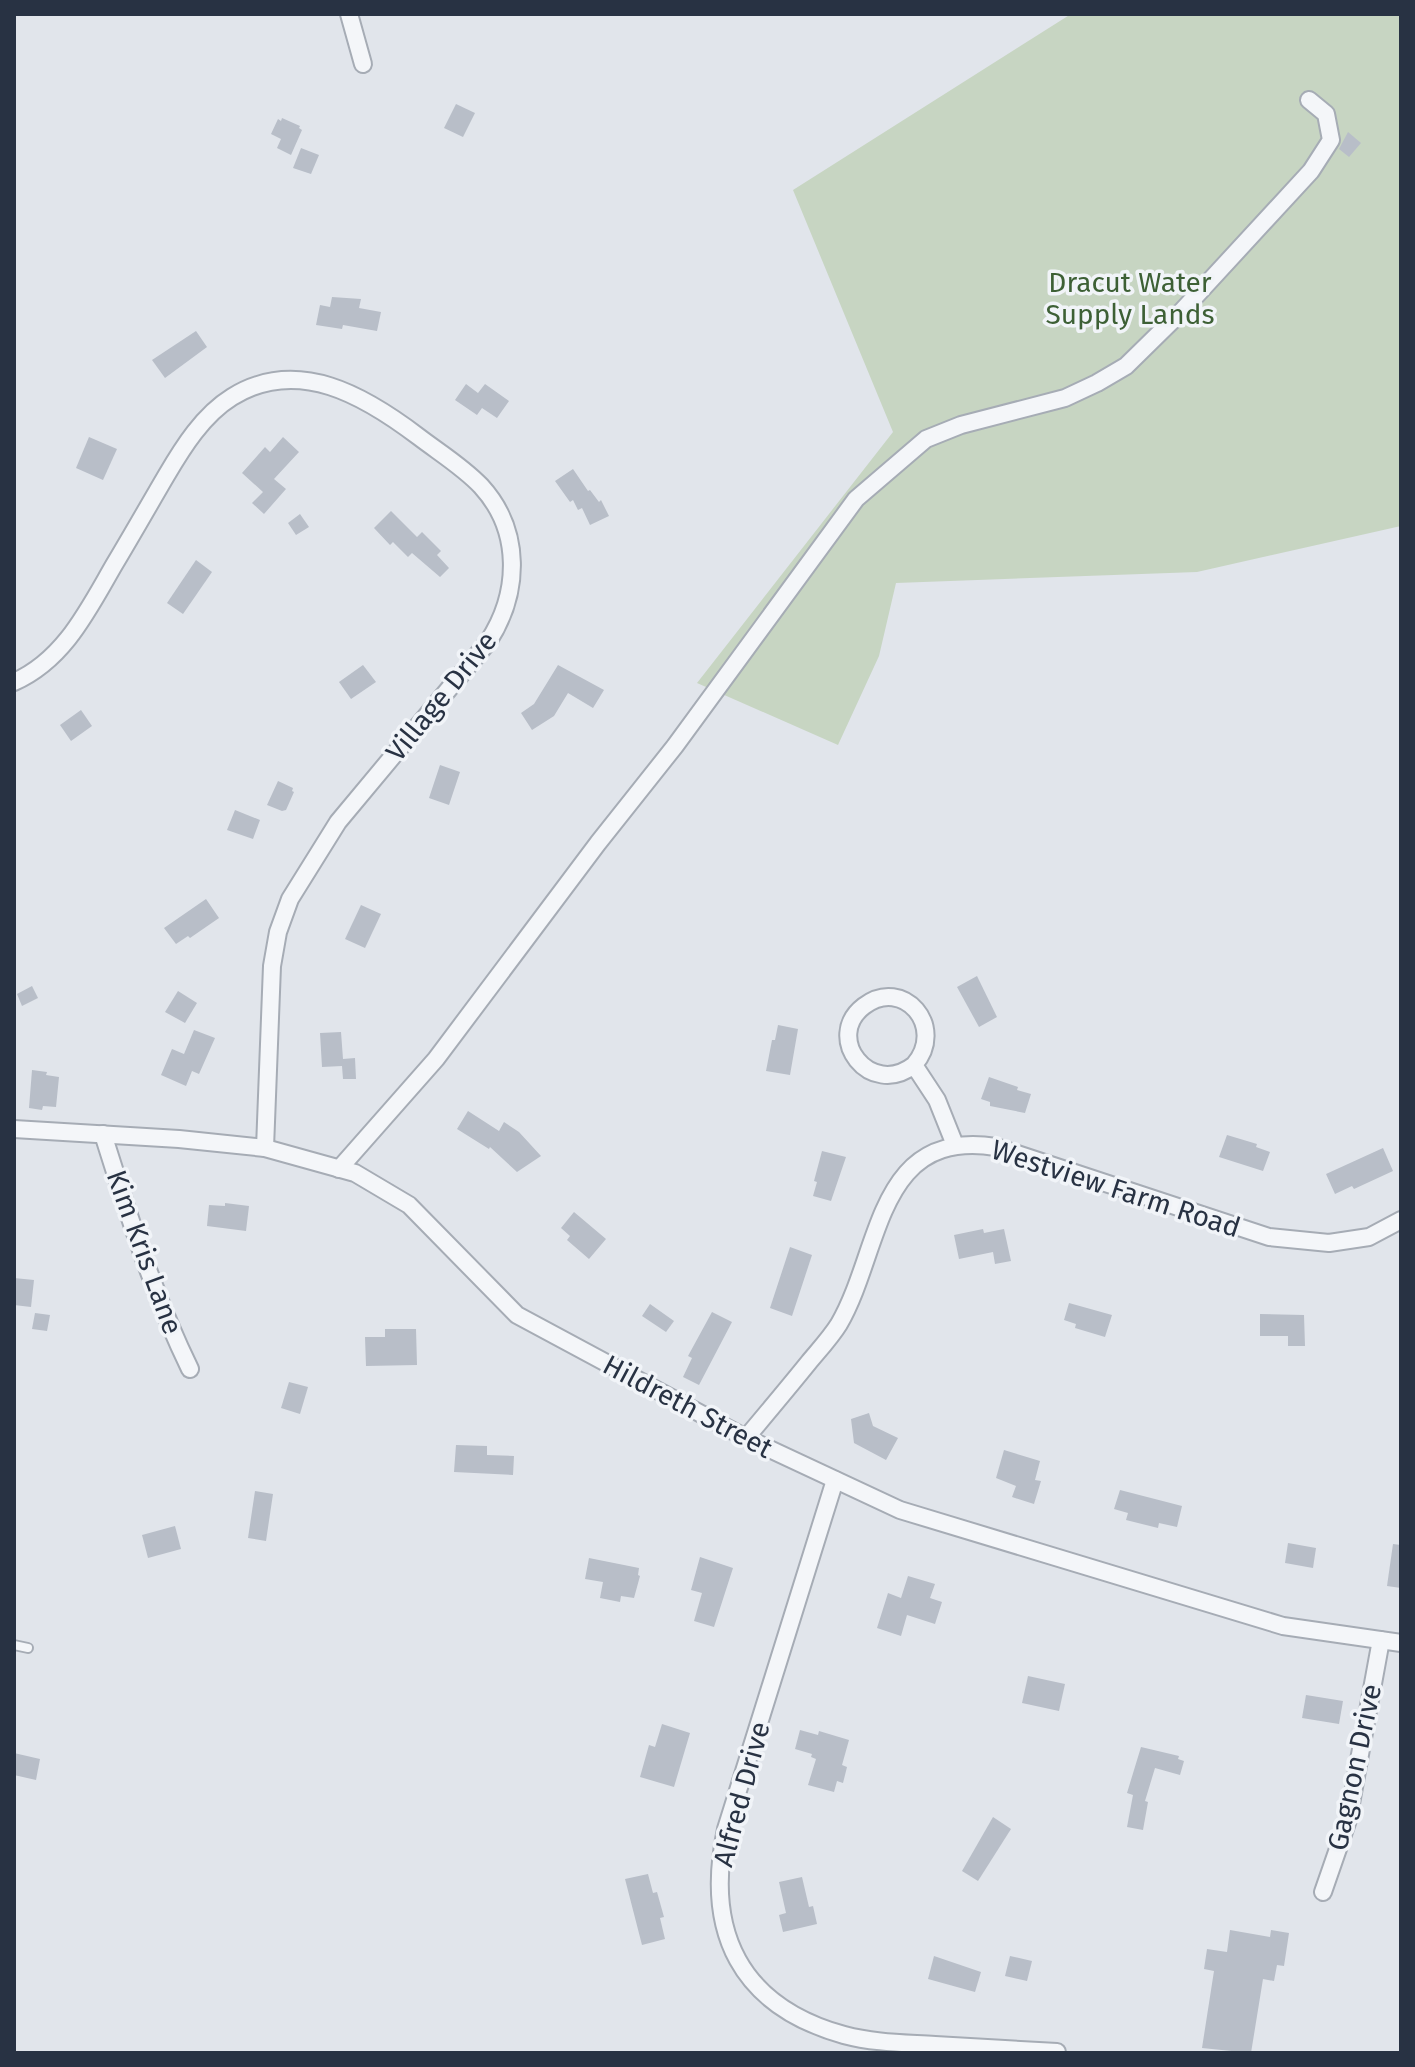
<svg xmlns="http://www.w3.org/2000/svg" width="1415" height="2067" viewBox="0 0 1415 2067" font-family="'Fira Sans',sans-serif">
  <style>
    .green { fill: #c7d5c2 }
    .building { fill: #b8bec8 }
    .lines { fill: none; stroke-linecap: round; stroke-linejoin: round }
    .service-casing { stroke: #a6acb5; stroke-width: 12 }
    .minor-casing { stroke: #a6acb5; stroke-width: 20 }
    .service { stroke: #f4f6f9; stroke-width: 8 }
    .minor { stroke: #f4f6f9; stroke-width: 16 }
    .labels { text-anchor: middle; stroke-width: 7; stroke-linejoin: round; paint-order: stroke }
    .park-label { font-size: 28px; fill: #3d6035; stroke: #f1f4f8 }
    .street-label { font-size: 28px; fill: #283243; stroke: #f1f4f8 }
  </style>
  <rect width="100%" height="100%" fill="#e1e5eb"/>
  <polygon class="green" points="1071,14 1401,14 1401,526 1197,572 896,583 879,656 838,745 697,683 893,432 793,190"/>
  <g class="building">
    <polygon points="456,104 475,113 463,137 444,128"/>
    <polygon points="282,118 300,126 299,128 302,130 291,155 277,148 281,139 271,134 278,119 281,121"/>
    <polygon points="1348,132 1361,143 1349,157 1339,149"/>
    <polygon points="301,148 319,155 311,174 293,168"/>
    <polygon points="332,297 361,299 359,308 381,312 377,331 343,325 342,329 316,325 320,305 330,307"/>
    <polygon points="196,331 207,347 165,378 152,360"/>
    <polygon points="466,384 478,393 485,384 509,401 497,418 482,408 477,415 455,400"/>
    <polygon points="89,437 117,449 103,480 76,468"/>
    <polygon points="283,437 299,452 274,479 286,489 264,514 252,503 263,492 242,473 265,447 270,452"/>
    <polygon points="573,469 588,491 590,490 599,502 601,500 609,516 590,525 582,508 578,510 573,500 570,502 555,481"/>
    <polygon points="391,511 417,537 422,532 441,551 437,555 449,568 440,577 412,553 408,557 393,542 390,545 374,528"/>
    <polygon points="300,514 309,527 296,535 288,523"/>
    <polygon points="196,560 212,572 183,614 167,603"/>
    <polygon points="363,665 376,682 351,699 339,682"/>
    <polygon points="558,665 604,690 593,708 568,693 554,716 532,730 521,713 534,704"/>
    <polygon points="81,710 92,726 71,741 60,725"/>
    <polygon points="440,765 460,772 449,805 429,798"/>
    <polygon points="278,781 293,788 292,791 294,792 286,810 282,811 267,805"/>
    <polygon points="235,810 260,820 253,839 227,830"/>
    <polygon points="206,899 219,918 190,938 188,936 176,944 164,928"/>
    <polygon points="361,905 381,914 365,948 345,939"/>
    <polygon points="977,976 997,1017 979,1027 957,987"/>
    <polygon points="32,986 38,998 22,1006 17,994"/>
    <polygon points="178,991 197,1003 185,1023 165,1012"/>
    <polygon points="778,1025 798,1029 790,1075 766,1071 772,1040 775,1040"/>
    <polygon points="194,1030 215,1038 199,1074 192,1071 186,1086 161,1075 172,1049 184,1054"/>
    <polygon points="341,1032 343,1059 355,1058 356,1079 343,1079 342,1066 322,1067 320,1033"/>
    <polygon points="32,1070 47,1072 46,1075 59,1077 56,1107 43,1106 42,1110 29,1108"/>
    <polygon points="989,1077 1018,1087 1017,1090 1031,1094 1025,1113 990,1106 990,1102 981,1099"/>
    <polygon points="468,1111 499,1131 504,1122 519,1132 541,1156 517,1172 490,1147 489,1149 457,1129"/>
    <polygon points="1227,1135 1257,1144 1256,1147 1270,1152 1263,1171 1219,1157"/>
    <polygon points="1383,1148 1393,1171 1354,1189 1352,1186 1335,1194 1326,1174"/>
    <polygon points="822,1151 846,1157 831,1201 813,1196 817,1182 814,1181"/>
    <polygon points="225,1203 249,1206 246,1231 207,1226 209,1205 225,1206"/>
    <polygon points="574,1212 606,1239 589,1259 567,1240 570,1236 561,1228"/>
    <polygon points="983,1229 984,1233 1004,1229 1011,1261 995,1264 993,1252 959,1259 954,1235"/>
    <polygon points="790,1247 812,1255 792,1316 770,1308"/>
    <polygon points="14,1278 34,1280 31,1307 14,1305"/>
    <polygon points="1069,1303 1112,1315 1105,1337 1075,1328 1076,1324 1064,1320"/>
    <polygon points="650,1304 674,1321 666,1332 642,1316"/>
    <polygon points="712,1312 732,1322 699,1385 683,1377 692,1358 688,1356"/>
    <polygon points="35,1313 50,1315 47,1331 32,1329"/>
    <polygon points="1260,1314 1304,1315 1305,1346 1288,1346 1288,1336 1260,1336"/>
    <polygon points="385,1329 416,1329 417,1365 366,1366 365,1337 385,1337"/>
    <polygon points="289,1382 308,1387 300,1414 281,1408"/>
    <polygon points="869,1413 873,1426 898,1438 886,1460 854,1443 851,1419"/>
    <polygon points="456,1445 487,1446 487,1455 514,1456 513,1475 454,1472"/>
    <polygon points="1004,1450 1040,1461 1035,1480 1041,1481 1034,1504 1012,1497 1016,1486 996,1478"/>
    <polygon points="1120,1490 1182,1506 1177,1527 1159,1523 1158,1528 1126,1520 1128,1513 1114,1509"/>
    <polygon points="255,1491 273,1494 266,1541 248,1538"/>
    <polygon points="175,1526 181,1549 148,1558 142,1535"/>
    <polygon points="1288,1543 1316,1548 1313,1568 1285,1563"/>
    <polygon points="1393,1544 1401,1545 1401,1588 1387,1586"/>
    <polygon points="700,1557 733,1568 714,1627 694,1621 702,1593 691,1590"/>
    <polygon points="589,1558 639,1568 638,1575 640,1576 634,1598 621,1596 620,1602 600,1598 603,1582 585,1579"/>
    <polygon points="908,1576 935,1584 930,1598 942,1602 935,1624 907,1615 901,1636 877,1628 888,1593 901,1598"/>
    <polygon points="1028,1676 1065,1684 1059,1711 1022,1703"/>
    <polygon points="1306,1695 1343,1701 1339,1724 1302,1718"/>
    <polygon points="662,1724 690,1733 674,1787 640,1777 649,1745 655,1747"/>
    <polygon points="800,1730 818,1735 819,1731 849,1740 842,1765 847,1767 843,1783 837,1781 834,1792 808,1785 816,1759 811,1757 812,1754 795,1749"/>
    <polygon points="1141,1747 1179,1756 1178,1759 1184,1761 1180,1775 1155,1768 1145,1801 1148,1802 1143,1830 1127,1827 1133,1795 1127,1793"/>
    <polygon points="14,1753 40,1759 36,1780 14,1775"/>
    <polygon points="993,1817 1011,1829 978,1881 962,1871"/>
    <polygon points="648,1874 653,1893 657,1892 664,1917 660,1918 665,1939 642,1945 625,1879"/>
    <polygon points="802,1877 809,1907 813,1906 817,1924 783,1932 779,1915 786,1913 779,1882"/>
    <polygon points="1230,1930 1270,1937 1271,1930 1289,1933 1284,1966 1277,1965 1274,1981 1263,1979 1251,2053 1202,2048 1214,1971 1204,1969 1207,1949 1227,1952"/>
    <polygon points="934,1956 981,1972 975,1992 928,1979"/>
    <polygon points="1010,1956 1032,1961 1027,1981 1005,1976"/>
  </g>
  <g class="lines">
    <defs>
      <polyline id="service" points="14,1645 28,1648"/>
      <g id="minor">
        <polyline points="349,14 363,64"/>
        <path d="M14,682C64,660 88,610 114,565C132,535 149,505 166,476C183,447 203,415 232,397C298,356 365,396 419,437C440,453 463,467 481,486C522,531 520,593 488,642L338,822L290,899L278,932L272,966L265,1148"/>
        <path d="M914,1065C947,1027 903,976 864,1006C823,1037 870,1099 914,1065L937,1100L955,1145"/>
        <polyline points="14,1129 179,1139 265,1148 355,1173 409,1205 517,1315 746,1438 900,1510 1283,1626 1401,1643"/>
        <path d="M103,1134C128,1214 153,1293 190,1369"/>
        <polyline points="339,1169 436,1059 598,843 675,746 856,499 926,439 961,425 1065,398 1097,383 1126,366 1181,312 1311,171 1331,140 1326,114 1309,100"/>
        <path d="M746,1438C767,1413 788,1388 809,1362C819,1350 831,1337 839,1324C882,1250 876,1128 996,1147L1269,1237L1329,1243L1369,1237L1401,1220"/>
        <path d="M835,1480L726,1829C704,1932 740,2006 844,2035C874,2043 905,2043 935,2045C976,2047 1016,2050 1057,2052"/>
        <polyline points="1323,1892 1348,1820 1381,1640"/>
      </g>
    </defs>
    <use href="#service" class="service-casing"/>
    <use href="#minor" class="minor-casing"/>
    <use href="#service" class="service"/>
    <use href="#minor" class="minor"/>
  </g>
  <g class="labels">
    <g class="park-label">
      <text x="1130" y="292">Dracut Water<tspan x="1130" dy="32">Supply Lands</tspan></text>
    </g>
    <g class="street-label">
      <text transform="translate(441 696) rotate(-51)" y="10">Village Drive</text>
      <text transform="translate(1116 1188) rotate(18)" y="10">Westview Farm Road</text>
      <text transform="translate(145 1252) rotate(70)" y="10">Kim Kris Lane</text>
      <text transform="translate(688 1406) rotate(28)" y="10">Hildreth Street</text>
      <text transform="translate(1354 1767) rotate(-78)" y="10">Gagnon Drive</text>
      <text transform="translate(741 1794) rotate(-75)" y="10">Alfred Drive</text>
    </g>
  </g>
  <rect width="1415" height="2067" fill="none" stroke="#283243" stroke-width="32"/>
</svg>
